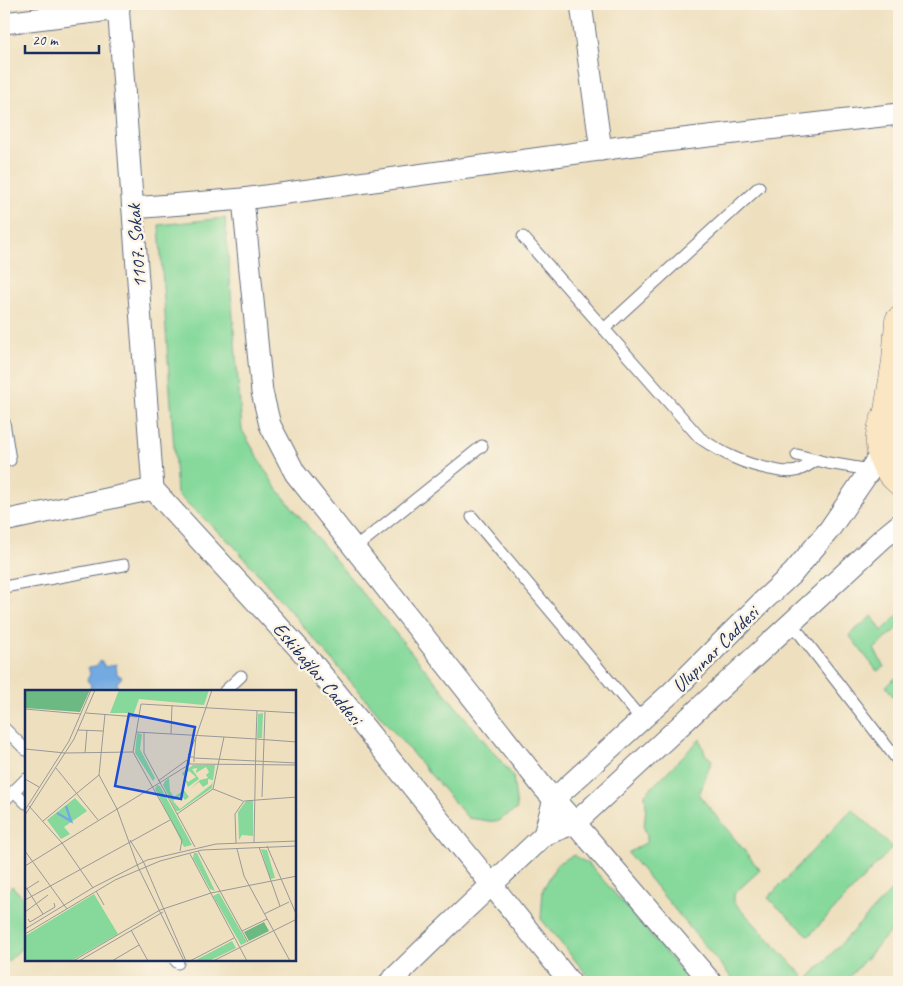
<svg xmlns="http://www.w3.org/2000/svg" width="903" height="986" viewBox="0 0 903 986" font-family="Caveat,sans-serif">
  <style>
    .green { fill: #86d99b; stroke: #50847c }
    .water { fill: #72aae1; stroke: #466ca0 }
    .lines { fill: none; stroke-linecap: round; stroke-linejoin: round }
    .lane-casing { stroke: #656d80; stroke-width: 13 }
    .street-casing { stroke: #656d80; stroke-width: 23 }
    .secondary-casing { stroke: #656d80; stroke-width: 29 }
    .lane { stroke: #fff; stroke-width: 11 }
    .street { stroke: #fff; stroke-width: 21 }
    .secondary { stroke: #fbe6c3; stroke-width: 28 }
    .labels { text-anchor: middle; stroke-width: 5; stroke-linejoin: round; paint-order: stroke }
    .street-label { font-size: 20px; fill: #1b2f5e; stroke: #fcf5e5 }
    .inset-river { fill: none; stroke: #72aae1; stroke-width: 2.5 }
    .inset-road { fill: none; stroke: #9a9998; stroke-width: 1 }
    .view { fill: #1d4ed8; fill-opacity: 0.15; stroke: #1d4ed8; stroke-width: 2.5 }
    .inset-edge { fill: none; stroke: #1b2f5e; stroke-width: 2.5 }
  </style>
  <rect width="100%" height="100%" fill="#fcf5e5"/>
  <filter id="ink" filterUnits="userSpaceOnUse"><feTurbulence type="fractalNoise" baseFrequency=".02" numOctaves="2"/><feDisplacementMap in="SourceGraphic" scale="10" xChannelSelector="R" yChannelSelector="G"/><feConvolveMatrix kernelMatrix="1 2 1 2 8 2 1 2 1" color-interpolation-filters="sRGB"/></filter>
  <filter id="wash" filterUnits="userSpaceOnUse"><feTurbulence type="fractalNoise" baseFrequency=".0096" numOctaves="4" result="noise"/><feDisplacementMap in="SourceGraphic" scale="20" xChannelSelector="R" yChannelSelector="G"/><feGaussianBlur stdDeviation="1.12" result="paint"/><feColorMatrix in="noise" values="0 0 0 0 0 0 0 0 0 0 0 0 0 0 0 0 0 1.4 0 .05"/><feComposite in="paint" operator="in"/></filter>
  <g filter="url(#wash)">
    <rect width="100%" height="100%" fill="#eee0bf"/>
    <g class="green">
      <polygon points="225,218 242,430 274,485 513,776 517,809 496,822 468,818 234,546 177,494 159,225"/>
      <polygon points="899,614 899,627 874,649 884,667 877,671 849,635 872,616 882,631"/>
      <polygon points="899,675 899,705 886,686"/>
      <polygon points="700,739 705,754 712,760 699,795 760,870 734,894 734,902 807,980 899,882 899,896 894,903 899,909 899,924 898,923 845,982 735,982 628,853 647,842 647,835 644,828 646,806 645,794"/>
      <polygon points="852,809 893,847 809,936 768,898"/>
      <polygon points="574,855 591,866 691,982 593,982 541,919 543,889 558,863"/>
      <polygon points="12,886 26,901 26,944 7,962 4,958 4,894"/>
    </g>
    <polygon class="water" points="101,660 105,667 116,664 117,674 122,677 117,683 118,691 89,691 91,685 87,680 90,674 88,667 96,666"/>
  </g>
  <g filter="url(#ink)">
    <g class="lines">
      <defs>
        <g id="lane">
          <path d="M523,237L700,438C722,453 743,464 770,469C778,471 787,473 796,471C804,469 810,464 817,460"/>
          <polyline points="604,329 759,187"/>
          <polyline points="4,422 10,460 4,462"/>
          <polyline points="797,455 828,463 870,470"/>
          <polyline points="472,517 642,720"/>
          <polyline points="355,548 482,446"/>
          <polyline points="4,587 124,565"/>
          <polyline points="790,625 800,634 899,762"/>
          <polyline points="225,691 241,676"/>
          <polyline points="4,728 26,750"/>
          <polyline points="14,791 26,803"/>
          <polyline points="4,801 26,779"/>
          <polyline points="175,960 178,963"/>
        </g>
        <g id="street">
          <polyline points="118,4 153,489"/>
          <polyline points="581,4 601,150"/>
          <polyline points="4,23 119,9"/>
          <polyline points="243,199 262,392 270,425 295,473 543,787 575,823 711,982"/>
          <polyline points="133,208 243,199 657,142 899,114"/>
          <polyline points="4,521 153,489 315,666 570,982"/>
          <polyline points="544,835 554,799 672,692 763,601 793,573 829,530 881,454"/>
          <polyline points="390,982 430,943 544,835 575,823 883,538 899,525"/>
        </g>
        <g id="secondary">
          <path d="M899,400C879,419 873,446 889,470C891,474 896,478 899,481"/>
          <polyline points="888,411 896,361 899,321"/>
        </g>
      </defs>
      <use href="#lane" class="lane-casing"/>
      <use href="#street" class="street-casing"/>
      <use href="#secondary" class="secondary-casing"/>
      <use href="#lane" class="lane"/>
      <use href="#street" class="street"/>
      <use href="#secondary" class="secondary"/>
    </g>
  </g>
  <g class="labels">
    <g class="street-label">
      <text transform="translate(136 246) rotate(-94)" y="7">1107. Sokak</text>
      <text transform="translate(715 649) rotate(-45)" y="7">Ulupınar Caddesi</text>
      <text transform="translate(318 673) rotate(50)" y="7">Eskibağlar Caddesi</text>
    </g>
  </g>
  <g transform="translate(25 690)">
    <rect width="271" height="271" fill="#eee0bf"/>
    <path d="M94,0H184L179,15L114,9L109,23H85ZM238,23L237,48H232L233,24ZM112,43L117,44L115,59L130,88L128,91L110,63ZM168,75H190L187,98L154,121H151L138,95L140,91L144,88L145,101L149,107L159,100L164,107L160,110L156,105L148,111L155,119L187,94L188,90L183,89V94L178,97L174,92L165,99L175,90L183,88L181,85L184,82L181,77L171,83L172,78L167,79L174,89L163,97L159,87L163,92L171,87L164,81L158,86L157,83ZM132,95L135,96L167,155L159,157L130,99ZM50,108L62,121L39,137L45,144L36,149L22,130ZM228,110V146L217,145L214,150L213,122L221,111ZM236,159L242,160L250,188L245,189ZM169,163H172L190,201L185,199L168,168ZM194,203L222,252L216,255L188,206ZM69,204L93,244L46,271H0V246ZM207,251L211,258L184,271H169Z" fill="#86d99b"/>
    <path d="M0,0H65L55,22L0,18ZM239,232L244,241L224,251L219,242Z" fill="#6cb983"/>
    <path class="inset-river" d="M32,123L46,131L41,116"/>
    <path class="inset-road" d="M0,19L56,24M232,21L231,49L272,52M61,23L112,27M80,24L74,85L92,119L113,177L159,271M53,40L78,41M111,42L199,47M119,42V63L170,157M146,44L147,15M0,59L40,63L108,62L157,150L155,161M108,62L116,14L272,23M60,63L62,40M163,66L171,47M169,67L171,47L187,0M169,68L272,73M169,72V67H163L165,74L272,75M31,78L73,130M0,89L14,97M133,91L162,70M188,99L218,111M237,107L240,22M4,116L37,153L68,198M0,120L44,51L66,0M152,124L188,99L199,47L231,49L229,152M0,125L49,49L70,0M18,131L74,85M105,150L119,173L161,271M211,153L210,124L219,111L272,107M242,156L272,226M234,157L255,216M212,159L219,186L265,271M0,161L42,219M173,161L223,252M165,164L222,271M0,176L165,74M0,196L18,224M0,200L14,191M71,201L79,215M0,210L145,130M0,222L23,205M239,224L264,212M3,229L5,232L30,217L29,213M0,239L69,197L122,170L191,154L272,151M106,240L123,271M217,241L242,229M0,244L90,190L135,171L177,160L272,156M48,271L135,220L186,203L272,186M54,271L138,222M87,271L114,255M165,271L209,248M188,271L272,229"/>
    <path class="view" d="M104,24L170,37L156,109L90,96Z"/>
    <rect width="271" height="271" class="inset-edge"/>
  </g>
  <rect width="903" height="986" fill="none" stroke="#fcf5e5" stroke-width="20"/>
  <path d="M25 45v8h74v-8" fill="none" stroke="#1b2f5e" stroke-width="2.5"/>
  <text x="32" y="45" font-size="15" fill="#1b2f5e" stroke="#fcf5e5" stroke-width="4" paint-order="stroke">20 m</text>
</svg>
